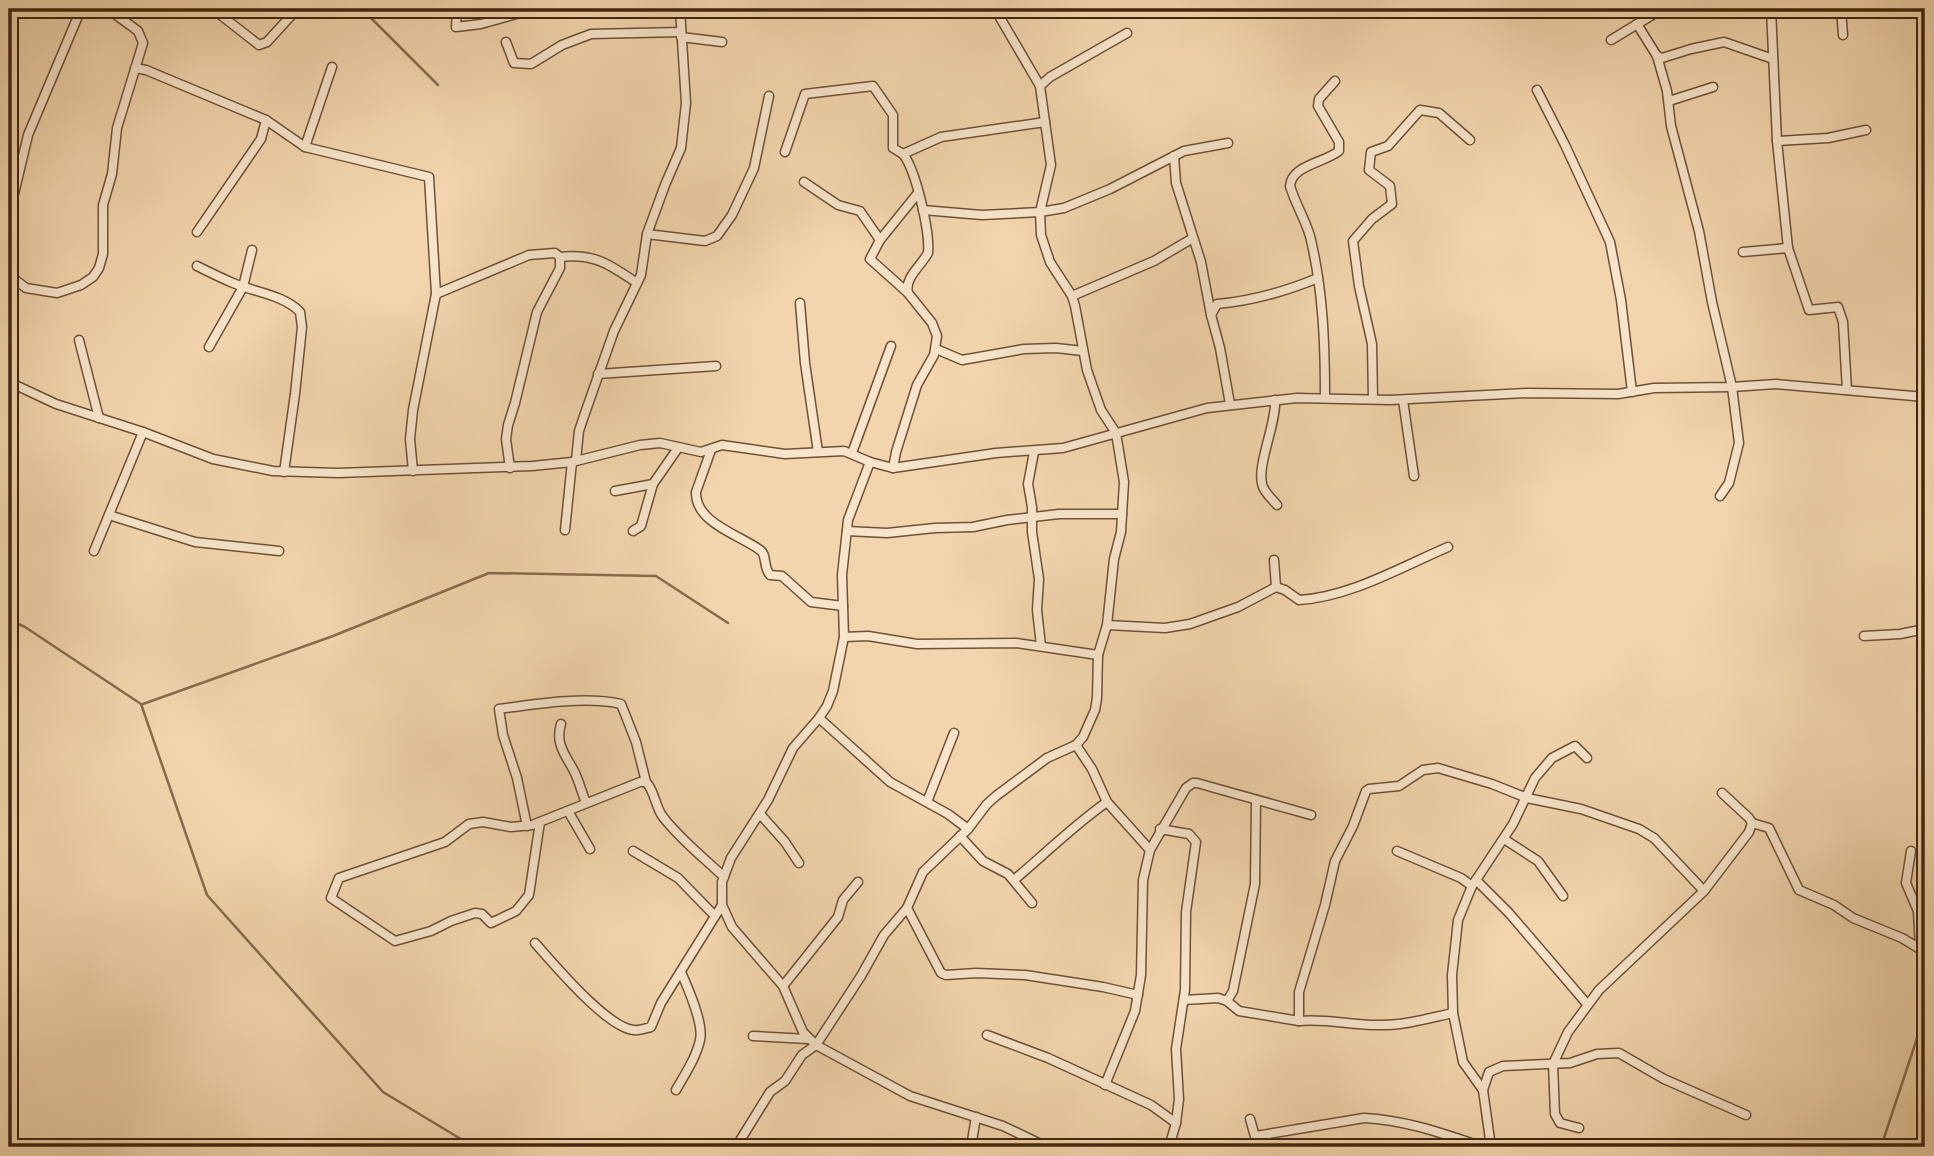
<svg xmlns="http://www.w3.org/2000/svg" width="1934" height="1156" viewBox="0 0 1934 1156" font-family="Alegreya,serif">
  <style>
    .lines { fill: none; stroke-linecap: round; stroke-linejoin: round }
    .stream { stroke: #876c4d; stroke-width: 2.5 }
    .street-casing { stroke: #6d5235; stroke-width: 11 }
    .street { stroke: #f7e4ca; stroke-width: 8 }
  </style>
  <rect width="100%" height="100%" fill="#f2d5ad"/>
  <filter id="stains"><feTurbulence type="fractalNoise" baseFrequency=".00286" numOctaves="4"/><feColorMatrix values="0 0 0 0 .2 0 0 0 0 .09 0 0 0 0 .02 0 0 0 .5 -.17"/></filter>
  <radialGradient id="worn" r=".72"><stop offset=".6" stop-color="#630" stop-opacity="0"/><stop offset="1" stop-color="#630" stop-opacity=".3"/></radialGradient>
  <g class="lines">
    <g class="stream">
      <polyline points="362,9 438,85"/>
      <polyline points="9,620 25,627 141,704 207,895 383,1092 474,1147"/>
      <polyline points="143,704 333,636 489,573 656,576 728,623"/>
      <polyline points="1881,1147 1925,1014"/>
    </g>
    <defs>
      <g id="street">
        <polyline points="213,9 259,45 267,42 297,9"/>
        <polyline points="457,9 456,27 481,24 534,9"/>
        <polyline points="1771,9 1777,141 1788,248 1809,310 1838,307 1843,322 1847,390"/>
        <polyline points="1841,9 1843,35"/>
        <polyline points="117,15 127,9"/>
        <polyline points="1637,24 1657,56 1667,91 1671,126 1699,231 1712,302 1732,387 1739,443 1729,483 1720,496"/>
        <polyline points="681,37 722,42"/>
        <polyline points="1611,40 1662,9"/>
        <polyline points="506,42 514,63 531,64 562,45 591,34 681,32"/>
        <polyline points="1657,56 1662,58 1691,49 1724,42 1773,59"/>
        <polyline points="135,68 146,70 266,120 305,147 429,177 436,294 413,410 410,439 413,471"/>
        <polyline points="1040,86 1050,77 1127,33"/>
        <polyline points="1537,90 1565,145 1610,242 1621,300 1632,392"/>
        <polyline points="1669,101 1713,87"/>
        <polyline points="1777,141 1828,138 1866,130"/>
        <polyline points="305,147 332,67"/>
        <path d="M785,152L805,94L873,86L893,115V148C896,150 900,152 903,154C916,170 930,232 928,253C921,266 904,278 908,293L932,323L937,336L934,355L917,385L896,452L893,468"/>
        <polyline points="903,154 941,137 1045,122"/>
        <polyline points="1174,156 1176,183 1201,262 1211,315"/>
        <polyline points="804,182 838,205 860,211 880,240"/>
        <polyline points="923,210 982,215 1040,212 1064,208 1110,189 1184,151 1228,143"/>
        <polyline points="9,215 28,135 81,9"/>
        <polyline points="197,232 261,139 266,120"/>
        <polyline points="647,234 705,241 717,236 732,215 754,168 769,96"/>
        <polyline points="1743,252 1788,248"/>
        <path d="M560,257C595,253 610,265 637,283"/>
        <path d="M197,266C209,272 221,278 233,283C254,292 284,295 300,312L302,327L295,394L284,472"/>
        <polyline points="9,275 26,288 57,293 81,285 93,277 99,268 103,254 103,205 112,174 117,128 143,43 138,31 108,9"/>
        <polyline points="908,293 870,259 880,240 918,193"/>
        <polyline points="436,294 529,255 555,253 560,257 560,268 537,312 515,403 508,425 506,439 510,468"/>
        <polyline points="1072,296 1154,261 1193,238"/>
        <polyline points="800,303 805,363 818,452"/>
        <polyline points="79,340 99,418"/>
        <polyline points="209,347 243,287 252,250"/>
        <polyline points="936,349 962,360 1024,349 1056,348 1083,351"/>
        <polyline points="598,374 716,366"/>
        <polyline points="9,382 56,404 143,432 213,459 273,471 338,473 532,466 572,462 640,445 660,443 701,452 722,445 785,454 844,451 870,462 893,468 996,453 1063,448 1207,408 1297,398 1390,400 1528,393 1618,394 1654,388 1732,387 1776,384 1925,397"/>
        <path d="M1325,398C1325,343 1323,289 1310,236C1305,219 1295,203 1290,186C1292,165 1324,163 1339,151V142L1318,106L1319,99L1335,81"/>
        <polyline points="1373,399 1372,344 1359,286 1353,241 1372,219 1392,204 1390,186 1369,170 1371,152 1388,146 1420,110 1439,113 1470,140"/>
        <path d="M1275,400C1277,423 1255,468 1263,487C1266,494 1272,499 1277,505"/>
        <polyline points="1403,400 1414,476"/>
        <path d="M1230,404L1220,348L1211,315L1217,304C1253,301 1284,292 1318,278"/>
        <path d="M711,450L696,492C695,523 740,535 760,550C767,554 763,567 770,575L782,576L811,602L843,606"/>
        <polyline points="1034,452 1028,484 1032,507 1032,532 1039,579 1037,610 1041,646"/>
        <polyline points="852,453 891,346"/>
        <polyline points="576,460 579,431 584,416 614,331 641,275 647,234 665,185 681,148 686,103 680,9"/>
        <polyline points="870,462 848,520 842,575 844,637 833,691 827,706 819,718 793,748 768,800 731,858 722,882 722,905 732,927 783,986 803,1032 816,1045 910,1096 1003,1126 1047,1147"/>
        <polyline points="615,491 653,484 678,448"/>
        <polyline points="109,515 195,542 279,551"/>
        <polyline points="565,530 572,462"/>
        <polyline points="633,531 641,526 653,484"/>
        <polyline points="847,531 887,533 935,528 973,527 1007,520 1059,514 1122,514"/>
        <polyline points="94,551 143,432"/>
        <path d="M1276,587L1285,590L1299,600C1350,597 1401,567 1448,547"/>
        <polyline points="1107,625 1165,628 1190,624 1238,607 1276,587 1274,560"/>
        <polyline points="1864,636 1900,634 1925,629"/>
        <polyline points="844,637 868,636 917,644 1016,643 1098,655"/>
        <polyline points="819,718 890,782 948,814 968,829"/>
        <path d="M561,724C555,744 565,754 574,771C579,781 582,793 586,803"/>
        <polyline points="1076,745 1092,769 1107,802 1150,850"/>
        <polyline points="927,802 954,733"/>
        <polyline points="568,811 590,849"/>
        <polyline points="760,814 785,842 799,863"/>
        <path d="M540,822L529,895L516,911L491,923L482,914L475,913L451,921L431,931L395,941L331,898L339,878L445,842L469,824L483,822L511,827L532,825L640,782H646C655,791 655,807 663,817C680,839 704,858 724,877"/>
        <polyline points="1752,823 1769,828 1799,890 1834,905 1853,918 1902,938 1920,949 1918,911 1906,883 1911,851"/>
        <path d="M527,826L517,778L503,735L499,709C536,704 585,696 621,704L636,742L646,782"/>
        <polyline points="1160,829 1189,834 1196,842 1186,912 1185,990 1176,1049 1179,1099 1176,1123 1169,1147"/>
        <polyline points="960,836 983,861 1008,874 1032,903"/>
        <polyline points="1504,839 1538,861 1563,896"/>
        <polyline points="633,851 678,878 715,916"/>
        <polyline points="1397,851 1461,878 1472,886"/>
        <path d="M1014,880C1045,854 1074,825 1107,802"/>
        <polyline points="1476,880 1509,913 1587,1004"/>
        <polyline points="907,908 941,973 946,975 976,973 1025,975 1103,987 1138,995"/>
        <path d="M535,943C554,964 607,1028 634,1030C639,1031 646,1028 651,1027L661,1003L722,905"/>
        <polyline points="783,986 838,917 843,900 858,882"/>
        <polyline points="1184,1000 1218,998 1227,1001 1239,1011 1299,1021"/>
        <polyline points="1227,1001 1233,991 1255,884 1256,800"/>
        <path d="M1453,1013C1430,1018 1406,1025 1382,1025C1354,1026 1327,1018 1299,1021V992L1325,905L1335,861L1353,826L1366,791L1369,789L1399,786L1423,770L1438,768L1492,784L1527,798L1581,809L1639,829L1654,838L1704,891"/>
        <polyline points="987,1035 1048,1058 1151,1105 1176,1123"/>
        <polyline points="753,1036 808,1039"/>
        <polyline points="1105,1085 1135,1011 1141,975 1143,880 1150,850 1186,788 1193,783 1197,783 1311,815"/>
        <path d="M676,1090C685,1074 696,1058 700,1040C704,1024 688,988 681,972"/>
        <polyline points="1483,1090 1489,1072 1503,1066 1570,1063 1597,1054 1619,1053 1664,1079 1746,1115"/>
        <polyline points="1250,1119 1258,1147"/>
        <polyline points="1579,1128 1560,1123 1555,1114 1553,1064 1568,1032 1599,990 1704,891 1749,832 1752,823 1749,818 1722,793"/>
        <path d="M1256,1136L1364,1118C1406,1120 1444,1134 1483,1147"/>
        <polyline points="736,1147 770,1092 785,1081 802,1055 816,1045 861,976 884,935 907,908 923,872 968,829 987,804 996,796 1047,758 1076,745 1083,737 1095,710 1097,698 1098,655 1107,625 1114,559 1121,532 1124,482 1116,433 1101,410 1087,370 1075,306 1072,296 1050,262 1041,235 1040,212 1051,165 1040,86 995,9"/>
        <polyline points="971,1147 976,1117"/>
        <polyline points="1491,1147 1483,1090 1463,1062 1453,1013 1452,975 1458,920 1472,886 1513,824 1535,778 1552,758 1575,746 1587,758"/>
      </g>
    </defs>
    <use href="#street" class="street-casing"/>
    <use href="#street" class="street"/>
  </g>
  <rect width="1934" height="1156" fill="none" stroke="#f2d5ad" stroke-width="35"/>
  <rect x="10" y="10" width="1913" height="1135" fill="none" stroke="#41260d" stroke-width="3.5"/>
  <rect x="18" y="18" width="1899" height="1121" fill="none" stroke="#41260d" stroke-width="2"/>
  <rect width="100%" height="100%" filter="url(#stains)"/>
  <rect width="100%" height="100%" fill="url(#worn)"/>
</svg>
